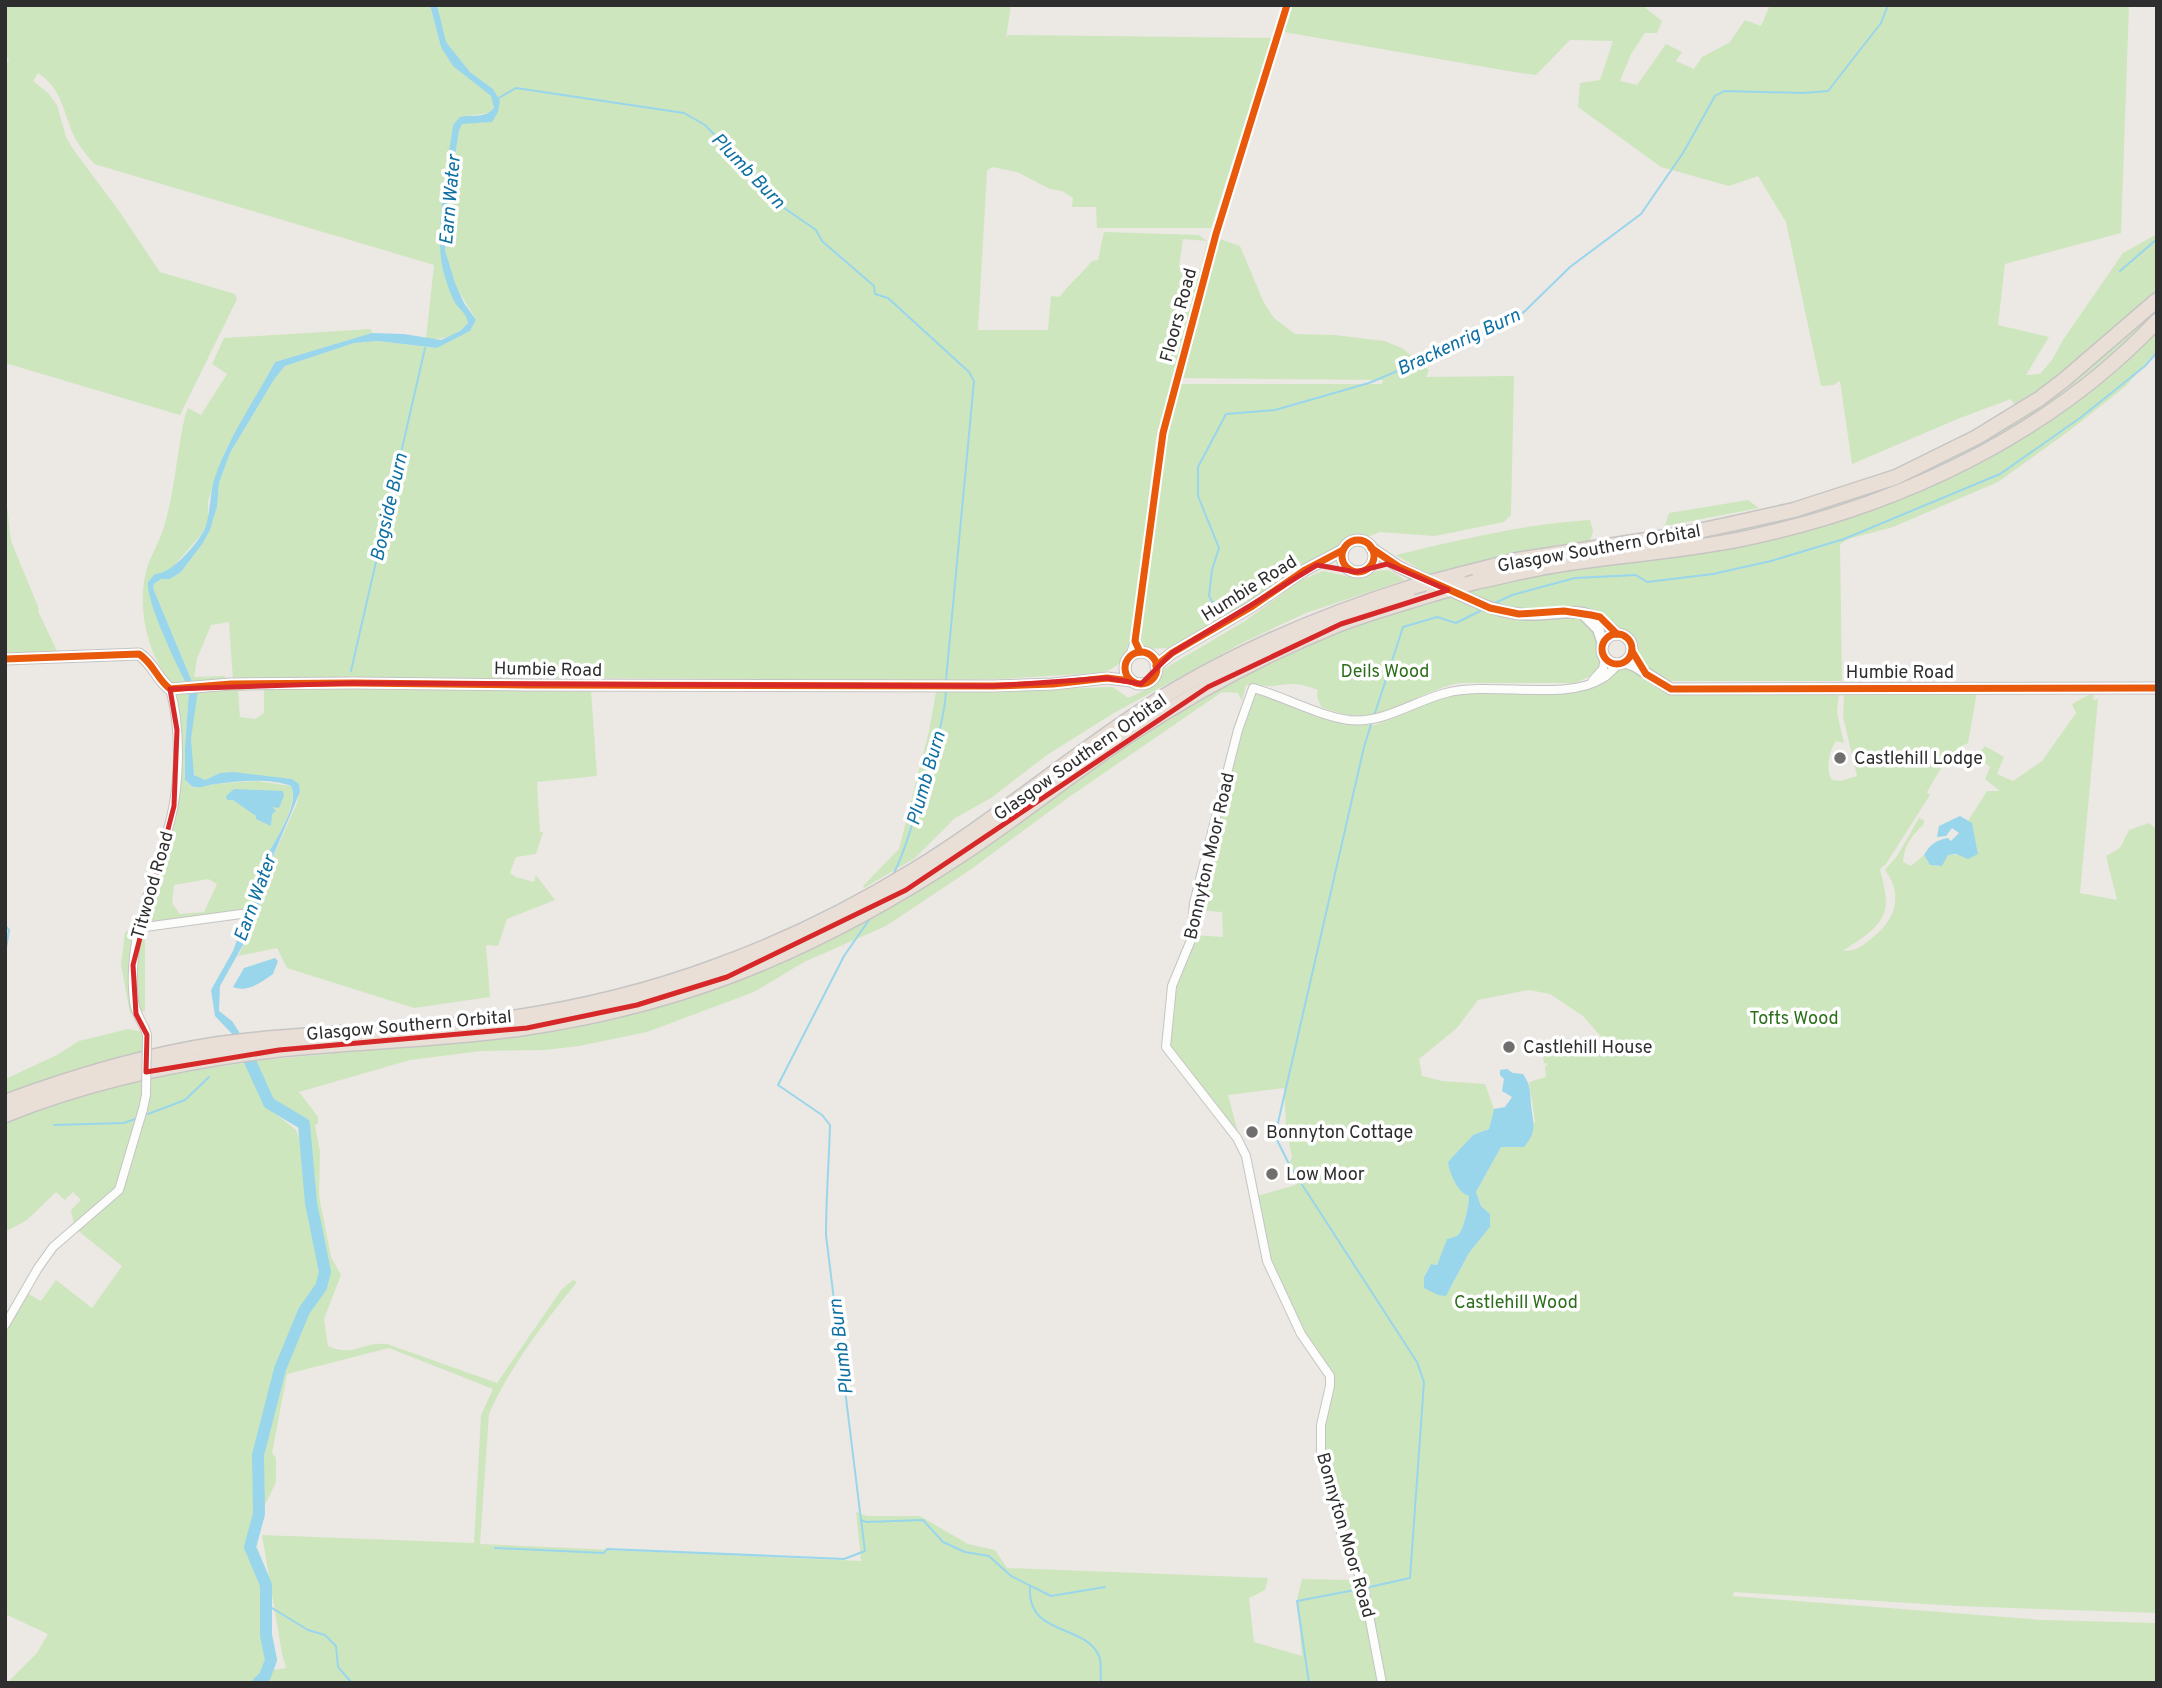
<svg xmlns="http://www.w3.org/2000/svg" width="2162" height="1688" viewBox="0 0 2162 1688" font-family="Overpass,sans-serif">
  <style>
    .green { fill: #cee6be; fill-rule: evenodd }
    .water { fill: #99d6ec }
    .lines { fill: none; stroke-linecap: round; stroke-linejoin: round }
    .stream { stroke: #99d6ec; stroke-width: 2 }
    .river { stroke: #99d6ec; stroke-width: 12 }
    .street-casing { stroke: #c5c4c5; stroke-width: 10 }
    .secondary-casing { stroke: #c5c4c5; stroke-width: 13 }
    .highway-casing { stroke: #c6c5c4; stroke-width: 17 }
    .street { stroke: #fcfcfb; stroke-width: 8 }
    .secondary { stroke: #fcfcfb; stroke-width: 10 }
    .highway { stroke: #eadfd6; stroke-width: 14 }
    .street-bridge-casing { stroke: #c5c4c5; stroke-width: 10; stroke-linecap: butt }
    .highway-bridge-casing { stroke: #c6c5c4; stroke-width: 17; stroke-linecap: butt }
    .street-bridge { stroke: #fcfcfb; stroke-width: 8 }
    .highway-bridge { stroke: #eadfd6; stroke-width: 14 }
    .cycleway-casing { stroke: #fff; stroke-width: 11 }
    .cycleway { stroke: #e8590c; stroke-width: 7 }
    .marked { fill: none; stroke: #d62828; stroke-width: 5; stroke-linejoin: round }
    .poi-dot { fill: #706f6e; stroke: #fff; stroke-width: 2.5 }
    .labels { text-anchor: middle; stroke-width: 7; stroke-linejoin: round; paint-order: stroke }
    .street-label { font-size: 18px; fill: #2e2e2e; stroke: #fff }
    .park-label { font-size: 18px; fill: #2c6e1b; stroke: #fff }
    .poi-label { font-size: 18px; fill: #2e2e2e; stroke: #fff; text-anchor: start }
    .water-label { font-size: 19px; font-style: italic; fill: #0d6fa3; stroke: #fff }
  </style>
  <rect width="100%" height="100%" fill="#ece8e4"/>
  <g class="green">
    <path d="M5,5H430L441,47L492,96L494,108L490,113L466,116L453,125L440,247L454,301L468,318V323C456,336 444,340 426,339L434,265L94,164C87,155 79,146 74,136C63,112 62,88 38,73L33,81L48,93L57,105L66,137L73,149L119,211L160,272L235,294L237,299L180,415L5,363V68L9,59L5,57Z"/>
    <path d="M437,5H1011L1006,38L1008,35L1272,38L1211,228H1097L1096,207H1072L1073,198L1062,191L1050,189L1017,172L992,167L987,171L978,330H1048L1051,296L1060,297C1069,283 1082,274 1092,261L1098,260L1104,232L1199,235L1207,241L1208,251L1156,439L1133,624C1128,649 1126,669 1097,673L1000,679L932,680L587,678L233,680L229,622L211,625L197,659L194,677L225,676V680L193,684L153,588L154,584L161,579H170L181,572L203,543L210,530L217,507L219,483L230,453L275,378L285,366L354,343L378,341L437,348L470,331L476,320L454,283L445,250L449,194L459,131L462,123L470,121L483,123L498,112L493,89L470,72L445,42ZM1183,239L1207,241L1201,269L1179,267Z"/>
    <polygon points="1292,5 1642,5 1662,21 1657,33 1645,33 1631,54 1620,81 1637,85 1666,44 1682,52 1676,61 1694,69 1702,57 1729,43 1745,20 1761,26 1770,5 2129,5 2121,233 2005,264 1998,325 2049,337 2026,375 2040,374 2052,360 2063,340 2123,253 2157,234 2157,291 2073,366 2016,407 2011,399 1960,418 1852,464 1840,381 1834,385 1821,386 1786,222 1758,176 1729,186 1661,167 1578,107 1580,83 1600,80 1613,41 1570,40 1536,75 1514,72 1284,32"/>
    <polygon points="1217,238 1240,246 1264,303 1274,318 1295,334 1335,335 1384,341 1402,348 1429,370 1426,377 1514,376 1511,515 1504,522 1435,536 1380,532 1367,537 1360,535 1351,537 1336,550 1304,564 1262,594 1202,631 1168,648 1146,649 1140,644 1138,634 1164,447 1180,384 1382,384 1383,380 1180,378"/>
    <path d="M2157,305V311C2055,412 1939,483 1799,520C1706,545 1607,553 1511,566L1713,533L1977,442Z"/>
    <polygon points="2157,327 2157,350 2126,386 2069,431 1998,482 1893,527 1848,539 1840,544 1842,681 1668,681 1655,675 1646,666 1631,636 1596,610 1581,606 1522,609 1486,602 1464,593 1513,580 1599,564 1701,550 1959,471"/>
    <path d="M371,329L372,333L275,362L225,451L208,501V520L202,534L171,569L148,582L187,685H173C147,656 136,606 147,568C152,553 161,539 165,523C175,489 177,451 185,416L188,408L201,415L227,374L212,364L224,338Z"/>
    <polygon points="5,489 11,541 39,609 38,611 58,653 5,656"/>
    <polygon points="1748,500 1759,508 1665,526 1669,513"/>
    <path d="M1590,520L1593,531L1590,541L1515,553L1428,574L1396,555C1460,540 1524,524 1590,520Z"/>
    <polygon points="1389,570 1405,580 1306,613 1244,642 1112,714 1047,755 991,798 955,818 915,858 864,888 863,886 899,849 929,731 936,692 1113,687 1128,698 1154,686 1164,669 1245,621 1301,580 1323,571 1356,578 1377,571"/>
    <path d="M1453,596L1475,608L1490,612L1576,615C1597,626 1599,644 1602,667L1591,676L1575,683H1460C1426,689 1398,712 1365,716C1351,718 1334,711 1321,707L1317,696L1318,690C1299,683 1293,683 1274,686C1266,687 1255,684 1246,685L1242,701L1238,693L1222,692L1069,797L970,870L886,926L804,962L754,992L647,1032L579,1046L545,1050L481,1051L410,1060L299,1092L318,1117V1124L315,1125L320,1152L319,1196L331,1257L341,1275L324,1319L328,1346C353,1358 363,1341 387,1344L497,1383L562,1289L573,1280L577,1282C544,1323 510,1366 489,1414L480,1544L861,1561L856,1512L867,1516H920L968,1544L995,1550L1007,1568L1268,1578L1265,1590L1249,1598L1254,1642L1302,1656L1297,1599L1302,1579L1351,1580L1363,1604L1380,1683H7L37,1653L48,1634L5,1614V1323L25,1292L41,1301L56,1280L92,1308L122,1266L76,1229L119,1196L123,1188L150,1077L250,1062L263,1099L272,1111L296,1130L302,1144L309,1223L322,1274L319,1285L322,1288L327,1274L326,1268L313,1202V1159L305,1122L272,1101L267,1094L256,1061L504,1036L711,988L1156,722L1258,666L1364,620ZM389,1348L493,1389L481,1415L474,1543L262,1535L282,1654L286,1668L265,1671L267,1662L263,1637L264,1594L261,1580L247,1546L255,1517L264,1507L276,1482V1458L272,1453L287,1374Z"/>
    <path d="M1623,666C1640,671 1650,687 1668,692H1839L1837,713L1844,743L1836,741C1829,752 1825,769 1832,780L1840,781L1857,776L1843,717L1844,695L1848,692H1977L1968,743C1948,751 1938,774 1927,792L1930,795L1886,864L1880,869C1887,899 1893,914 1866,935C1859,941 1849,946 1843,951C1857,951 1862,946 1872,938C1895,920 1904,896 1885,870L1897,856L1919,818L1924,820L1923,825C1911,837 1905,844 1903,862L1911,866L1924,855L1930,865L1941,866L1948,855L1978,854L1972,824L1968,821L1987,791H2000L1985,779L1990,767L1980,759L1979,753L1985,746L2004,757L1997,774L2013,781L2042,761L2076,713L2072,704L2094,692L2093,700L2098,699L2080,893L2117,900L2106,856L2120,848L2129,830L2149,823L2157,829V1613L1957,1606L1734,1592L1733,1596L2043,1620L2157,1623V1683H1385L1378,1647L1348,1545L1323,1448L1325,1420L1332,1381L1304,1335L1267,1254L1257,1196L1296,1185L1285,1169L1292,1158L1286,1125L1284,1088L1228,1095L1239,1136L1169,1045L1178,978L1189,957L1195,935L1223,937L1222,912L1195,910L1238,735L1255,694L1260,693L1320,716L1350,725H1375L1435,700L1469,693L1584,689ZM1529,990L1550,994L1583,1016L1612,1049L1568,1052L1567,1047L1542,1050L1544,1063L1548,1064L1545,1067L1546,1077L1529,1082L1535,1121L1524,1147H1501L1476,1192L1481,1206L1490,1214V1227L1469,1253L1450,1289L1424,1276L1431,1264L1437,1265L1447,1240C1449,1239 1457,1236 1458,1235C1464,1230 1469,1204 1469,1196L1455,1183L1449,1162L1473,1135L1489,1129L1494,1109L1485,1084L1442,1081L1422,1076L1419,1059L1457,1028L1478,1000Z"/>
    <path d="M256,687L257,690L238,691L240,717L255,719L264,713V687L591,690L597,776L537,782L540,832H543L536,854L516,857L510,873L516,877L534,882L536,875L555,900L507,919L498,946L486,945L490,997L414,1008L287,968L277,948L238,956L257,920L266,873L297,803L300,792L299,784L292,779L220,773L205,780L198,778C182,765 194,709 198,690Z"/>
    <path d="M189,690L185,747V780L191,786L195,788L215,784L257,781L291,786C301,807 267,850 259,871C254,884 254,899 250,913L242,911L149,924L142,922L175,820L179,781L177,696L180,692ZM208,879L217,884L204,912L180,914L172,903L174,885Z"/>
    <polygon points="134,928 145,932 145,1011 130,1013 121,965 125,932"/>
    <polygon points="128,1029 143,1032 144,1056 5,1098 5,1079 57,1055 79,1041"/>
    <polygon points="143,1080 142,1100 117,1188 74,1225 71,1210 81,1200 73,1192 65,1200 56,1192 27,1220 5,1232 5,1121 55,1104"/>
  </g>
  <g class="water">
    <path d="M430,5H437L446,42L470,72L493,89L500,101L498,112L492,122L462,124L459,131L449,194L445,250L455,283L464,303L476,320L470,331L437,348L378,341L354,343L285,366L275,378L230,453L219,483L217,507L210,530L203,543L181,572L170,579H161L154,584L153,588L193,684L187,685C177,666 146,602 148,582L155,574C171,574 193,548 202,534C211,520 209,494 215,477C229,436 255,400 275,362L372,333L404,334L441,340L460,331L468,323C467,313 458,309 454,301C449,290 444,276 442,265C435,229 448,162 453,125L460,117C472,114 485,119 494,108L491,96L453,66L441,47Z"/>
    <path d="M189,690H198L191,739L194,775L205,780L220,773L234,772L292,779L299,784L300,792L266,873L257,920L220,986L219,1011L232,1021L241,1035L234,1036L215,1016L211,990L233,951L245,918C257,905 254,887 259,872C266,851 302,808 291,786C269,778 240,781 216,784C210,784 200,789 194,787C190,786 188,782 185,780V747Z"/>
    <polygon points="234,789 283,791 284,796 279,808 272,807 276,811 272,814 271,826 256,819 256,816 233,800 227,800 226,796"/>
    <path d="M1960,816L1972,823L1978,854L1968,859L1956,854L1948,855L1942,866L1930,865L1924,855C1930,844 1937,840 1948,838L1951,841L1959,833L1952,828L1946,836L1937,837L1939,826Z"/>
    <path d="M275,958L278,961L273,974C262,982 247,993 233,987L244,968Z"/>
    <path d="M1507,1069L1513,1073L1523,1074C1531,1085 1530,1092 1531,1105C1533,1125 1538,1130 1524,1147H1501L1476,1192L1481,1206L1490,1214V1227L1469,1253L1446,1296L1438,1295L1424,1288V1277L1431,1264L1437,1265L1447,1239C1449,1239 1457,1236 1458,1235C1464,1230 1469,1204 1469,1196C1457,1192 1450,1174 1448,1162L1473,1135L1489,1129L1494,1109L1505,1107L1512,1097L1502,1091L1504,1079L1500,1075V1070Z"/>
  </g>
  <g class="lines">
    <g class="stream">
      <polyline points="497,99 516,88 684,113 705,125 747,168 770,188 777,203 816,230 822,241 874,286 875,294 888,298 969,372 974,381 946,680"/>
      <polyline points="2120,271 2157,239"/>
      <polyline points="1495,603 1512,595 1575,578 1636,575 1647,582 1713,574 1771,561 1844,539 2000,474 2080,418 2145,366 2157,352"/>
      <polyline points="1218,612 1209,596 1212,570 1219,548 1198,496 1198,467 1226,414 1275,410 1369,383 1435,355 1524,312 1570,267 1641,214 1683,153 1715,96 1724,91 1803,93 1828,91 1881,23 1888,5"/>
      <polyline points="351,671 425,348"/>
      <polyline points="1374,716 1403,627 1437,617 1456,623 1484,609"/>
      <path d="M893,875C908,845 915,813 925,781C933,751 945,720 946,689"/>
      <path d="M871,917L844,956L778,1085L822,1115L830,1125C829,1162 826,1198 826,1235L861,1520L866,1522L923,1520L943,1542L965,1552L989,1556L1011,1576L1051,1596L1105,1587"/>
      <polyline points="5,925 9,930 5,954"/>
      <polyline points="148,1114 185,1100 209,1077"/>
      <polyline points="54,1125 124,1123 135,1119"/>
      <polyline points="495,1548 604,1553 607,1549 844,1559 865,1551 861,1520"/>
      <path d="M1030,1587C1027,1637 1085,1623 1099,1656C1102,1663 1100,1675 1101,1683"/>
      <polyline points="1365,1588 1410,1578 1424,1382 1417,1362 1290,1166 1275,1136 1364,747 1372,721"/>
      <polyline points="267,1605 308,1630 325,1635 336,1646 338,1667 352,1683"/>
      <polyline points="1309,1683 1297,1601 1360,1589"/>
    </g>
    <polyline class="river" points="244,1048 269,1103 304,1124 311,1203 325,1272 321,1287 304,1311 280,1369 258,1455 259,1514 250,1547 266,1585 266,1635 271,1660 265,1676 258,1683"/>
    <defs>
      <g id="street">
        <polyline points="1130,656 1135,641 1163,433 1216,234 1287,5"/>
        <polyline points="1593,680 1603,669 1605,658"/>
        <polyline points="139,925 145,927 241,914"/>
        <path d="M147,1035C144,1023 135,1015 134,1001C126,936 156,878 171,818C180,780 181,726 170,689"/>
        <polyline points="5,1325 38,1268 53,1247 119,1190 143,1109"/>
        <path d="M1382,1683L1363,1584L1342,1536L1321,1455V1425L1330,1386V1376L1301,1334L1267,1261L1246,1156L1237,1138L1166,1047L1172,986L1191,940L1194,903L1238,730L1253,688C1285,697 1316,715 1349,720C1383,724 1414,701 1446,693C1491,681 1566,702 1603,678C1609,674 1614,668 1619,664"/>
      </g>
      <g id="secondary">
        <circle cx="1358" cy="556" r="16"/>
        <polyline points="1371,548 1399,567 1433,583"/>
        <path d="M1447,589C1471,600 1493,611 1520,614C1561,618 1583,598 1617,634"/>
        <polyline points="1584,615 1598,629 1603,644"/>
        <circle cx="1617" cy="649" r="15"/>
        <circle cx="1141" cy="668" r="16"/>
        <path d="M5,659L139,654C154,664 156,678 170,689L231,684L354,683L527,685L993,686L1053,684L1107,678L1131,681"/>
        <polyline points="1624,662 1635,666 1671,689 2157,688"/>
        <polyline points="1156,666 1172,653 1251,607 1305,570 1343,550"/>
      </g>
      <g id="highway">
        <polyline points="1458,575 1517,560 1679,535 1731,524 1794,510 1896,477 1977,437 2039,399 2064,380 2157,300"/>
        <path d="M1475,582C1505,576 1534,568 1563,564C1623,555 1683,551 1742,539C1896,507 2047,437 2157,321"/>
        <path d="M5,1102C75,1076 146,1055 219,1044C298,1033 377,1033 456,1025C543,1016 634,997 717,966C786,941 853,908 916,869C994,821 1065,761 1141,711C1225,656 1317,617 1412,587"/>
        <path d="M5,1115C92,1080 184,1061 276,1050C359,1041 442,1040 524,1028C593,1018 662,1001 727,977C810,946 887,904 961,855C1019,817 1073,772 1131,734C1196,691 1265,654 1337,625C1368,613 1401,604 1433,594"/>
      </g>
    </defs>
    <use href="#street" class="street-casing"/>
    <use href="#secondary" class="secondary-casing"/>
    <use href="#highway" class="highway-casing"/>
    <use href="#street" class="street"/>
    <use href="#secondary" class="secondary"/>
    <use href="#highway" class="highway"/>
    <defs>
      <polyline id="street-bridge" points="143,1109 146,1095 147,1035"/>
      <g id="highway-bridge">
        <polyline points="1412,587 1458,575"/>
        <polyline points="1433,594 1475,582"/>
      </g>
    </defs>
    <use href="#street-bridge" class="street-bridge-casing"/>
    <use href="#highway-bridge" class="highway-bridge-casing"/>
    <use href="#street-bridge" class="street-bridge"/>
    <use href="#highway-bridge" class="highway-bridge"/>
    <defs>
      <g id="cycleway">
        <circle cx="1358" cy="556" r="16"/>
        <polyline points="1371,548 1399,567 1490,608 1519,614 1564,611 1591,615 1600,617 1617,634"/>
        <circle cx="1617" cy="649" r="15"/>
        <polyline points="1632,651 1646,674 1671,689 2157,688"/>
        <polyline points="1140,652 1135,641 1163,433 1216,234 1287,5"/>
        <circle cx="1141" cy="668" r="16"/>
        <path d="M5,659L139,654C154,664 156,678 170,689L231,684L354,683L527,685L993,686L1053,684L1107,678L1131,681"/>
        <polyline points="1156,666 1172,653 1251,607 1305,570 1343,550"/>
      </g>
    </defs>
    <use href="#cycleway" class="cycleway-casing"/>
    <use href="#cycleway" class="cycleway"/>
  </g>
  <path class="marked" d="M1387,564L1448,590L1341,624L1208,687L906,890L727,977L637,1005L527,1028L279,1050L146,1072L147,1035L136,1014L133,965L174,806L177,730L170,689L354,683L993,686L1107,678L1141,684L1172,653L1317,565L1356,572Z"/>
  <g class="poi-dot">
    <circle cx="1840" cy="758" r="7"/>
    <circle cx="1509" cy="1047" r="7"/>
    <circle cx="1252" cy="1132" r="7"/>
    <circle cx="1272" cy="1174" r="7"/>
  </g>
  <g class="labels">
    <g class="street-label">
      <text transform="translate(1178 315) rotate(-75)" y="6">Floors Road</text>
      <text transform="translate(1599 548) rotate(-10)" y="6">Glasgow Southern Orbital</text>
      <text transform="translate(1249 588) rotate(-32)" y="6">Humbie Road</text>
      <text transform="translate(548 669) rotate(1)" y="6">Humbie Road</text>
      <text x="1900" y="678">Humbie Road</text>
      <text transform="translate(1080 757) rotate(-35)" y="6">Glasgow Southern Orbital</text>
      <text transform="translate(1209 856) rotate(-77)" y="6">Bonnyton Moor Road</text>
      <text transform="translate(152 885) rotate(-74)" y="6">Titwood Road</text>
      <text transform="translate(409 1025) rotate(-5)" y="6">Glasgow Southern Orbital</text>
      <text transform="translate(1346 1535) rotate(74)" y="6">Bonnyton Moor Road</text>
    </g>
    <g class="park-label">
      <text x="1385" y="677">Deils Wood</text>
      <text x="1794" y="1024">Tofts Wood</text>
      <text x="1516" y="1308">Castlehill Wood</text>
    </g>
    <g class="poi-label">
      <text x="1854" y="764">Castlehill Lodge</text>
      <text x="1523" y="1053">Castlehill House</text>
      <text x="1266" y="1138">Bonnyton Cottage</text>
      <text x="1286" y="1180">Low Moor</text>
    </g>
    <g class="water-label">
      <text transform="translate(749 170) rotate(46)" y="7">Plumb Burn</text>
      <text transform="translate(449 200) rotate(-85)" y="7">Earn Water</text>
      <text transform="translate(1458 341) rotate(-25)" y="7">Brackenrig Burn</text>
      <text transform="translate(388 507) rotate(-77)" y="7">Bogside Burn</text>
      <text transform="translate(925 778) rotate(-74)" y="7">Plumb Burn</text>
      <text transform="translate(254 898) rotate(-70)" y="7">Earn Water</text>
      <text transform="translate(840 1347) rotate(-97)" y="7">Plumb Burn</text>
    </g>
  </g>
  <rect width="2162" height="1688" fill="none" stroke="#2e2e2e" stroke-width="14"/>
</svg>
